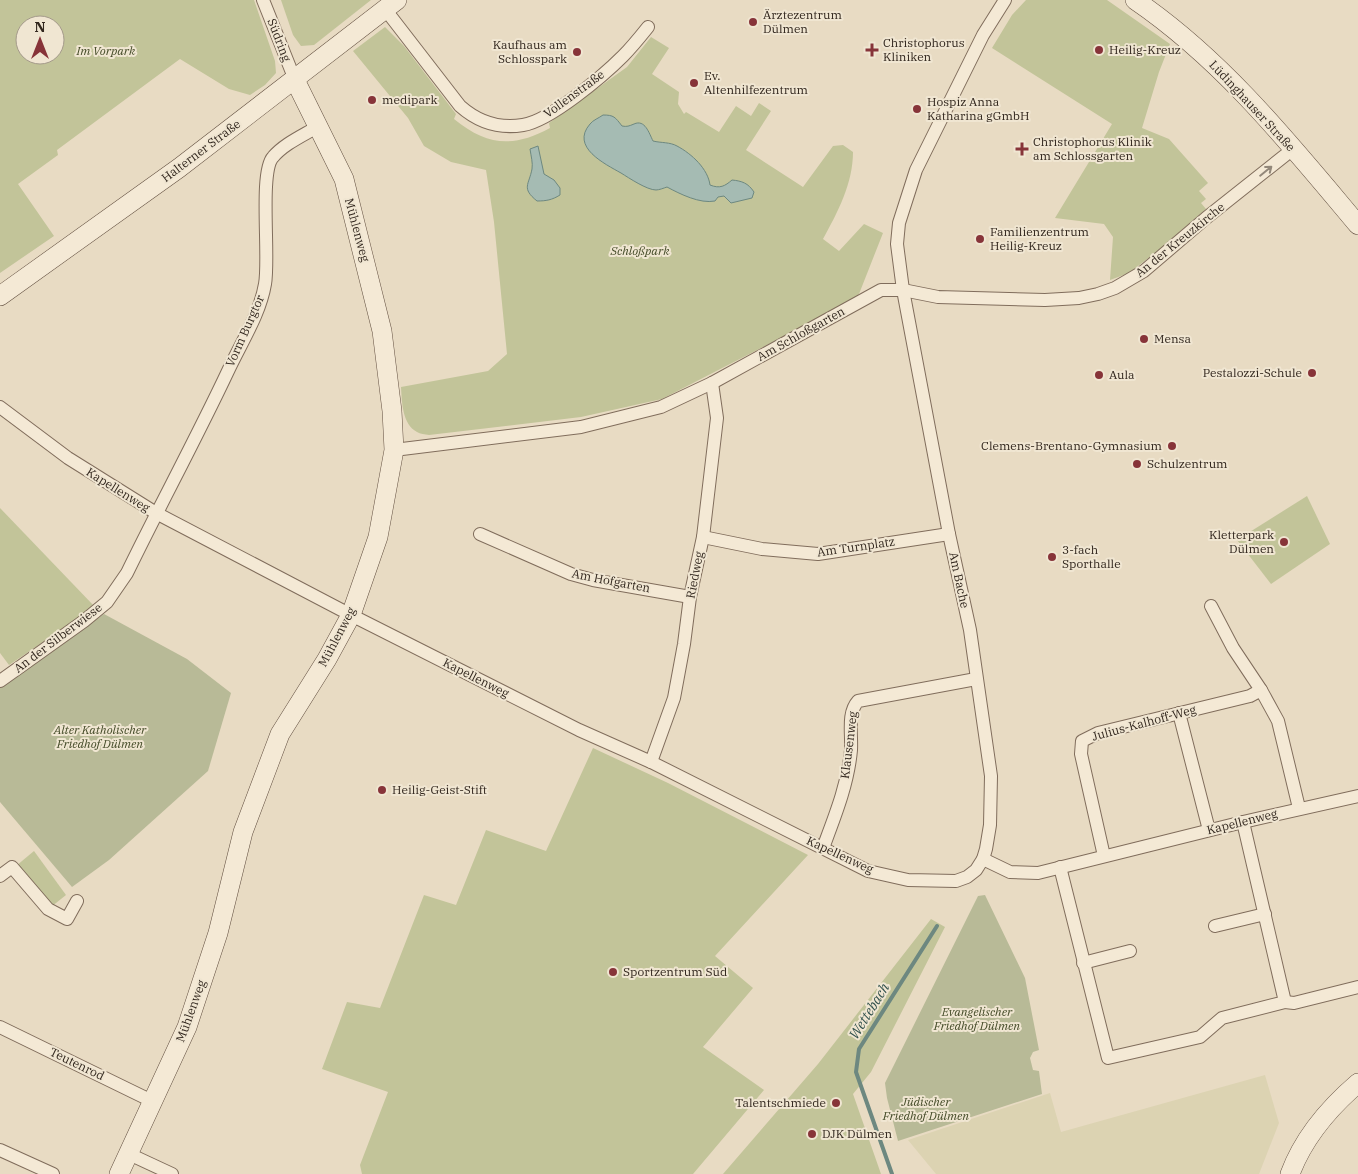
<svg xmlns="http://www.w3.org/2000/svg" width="1358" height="1174" viewBox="0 0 1358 1174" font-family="'IBM Plex Serif',serif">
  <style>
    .farmland { fill: #dcd3b2 }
    .green { fill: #c2c499; fill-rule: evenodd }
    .cemetery { fill: #b8ba97 }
    .water { fill: #a5bbb3; stroke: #6d8880 }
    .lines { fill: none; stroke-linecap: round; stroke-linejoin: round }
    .stream { stroke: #6d8880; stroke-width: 4 }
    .street-casing { stroke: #806d5c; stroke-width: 14 }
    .secondary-casing { stroke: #624f40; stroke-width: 20 }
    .street { stroke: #f4e9d5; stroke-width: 12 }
    .secondary { stroke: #f4e9d5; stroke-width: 19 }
    .oneway { stroke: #93887a }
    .poi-dot { fill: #873439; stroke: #f0e6d2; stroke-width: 2 }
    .labels { text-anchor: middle; stroke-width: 4; stroke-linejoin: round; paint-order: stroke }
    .poi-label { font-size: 12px; fill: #32271e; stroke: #f0e6d2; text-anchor: start }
    .street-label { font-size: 12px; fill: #32271e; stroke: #f0e6d2 }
    .park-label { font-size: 12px; font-style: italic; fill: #444b28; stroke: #f0e6d2 }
    .water-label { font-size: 14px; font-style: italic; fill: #30504c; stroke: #f0e6d2 }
  </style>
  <rect width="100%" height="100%" fill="#e8dbc3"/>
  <polygon class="farmland" points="1265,1075 1279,1123 1259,1174 936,1174 908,1140 1050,1093 1061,1132"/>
  <g class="green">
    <path d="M0,0H254L275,61L276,73L265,85L250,95L229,89L180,59L57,150L58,155L18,184L54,236L0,273ZM25,25H55V55H25Z"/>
    <polygon points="281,0 371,0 314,45 301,46 293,35"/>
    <polygon points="1026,0 1107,0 1170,44 1159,72 1142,128 1169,139 1208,183 1199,191 1206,199 1201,203 1206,209 1164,246 1129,273 1110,280 1113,237 1104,224 1055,218 1112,124 992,48 1012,15"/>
    <path d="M385,27L404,46L456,114L454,119C487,146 513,148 550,128L549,123L627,67L651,37L669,48L652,74L679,92L678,104L684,114L686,112L719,132L736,106L751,116L759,103L771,111L746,150L803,187L833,146L843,145L853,152C853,183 838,212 823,239L839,251L864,224L883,233L859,294L852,301L662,399L581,417L429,435C425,434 420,434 417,432C402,424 402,402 401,387L488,371L507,354L494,222L486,170L451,162L424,146L408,118L353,51Z"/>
    <polygon points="1307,496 1330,544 1271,584 1237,540"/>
    <polygon points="0,508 95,607 9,665 0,653"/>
    <polygon points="593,748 668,783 808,855 715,956 753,988 703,1047 764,1090 693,1174 362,1174 360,1165 388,1092 322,1069 347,1002 380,1008 424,895 456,905 486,830 546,851"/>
    <polygon points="34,851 66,895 51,907 16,866"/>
    <polygon points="931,919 945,927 871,1072 853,1094 881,1174 723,1174 818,1064"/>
  </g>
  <g class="cemetery">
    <polygon points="104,614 187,659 231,693 208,771 109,860 72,887 0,802 0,687"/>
    <polygon points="985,895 1025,978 1039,1050 1033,1052 1030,1058 1033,1070 1039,1071 1042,1094 898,1141 887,1098 885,1083 978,896"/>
  </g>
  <g class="water">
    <path d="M603,115C614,115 615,117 622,126C627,127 629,126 634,124C645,119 649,133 653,141C661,143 670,142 677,146C692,154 708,169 710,185C720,189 725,186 732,180C742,181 748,183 754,192L752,198L731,203L724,196L718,197L715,201C700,204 680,194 667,187C664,188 659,190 656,190C647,190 629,178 621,173C605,164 570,147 590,124C593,120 599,118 603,115Z"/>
    <path d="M538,146L544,174L554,180L560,188V195C552,200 546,201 537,201C521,188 529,185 532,169C533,163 531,156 530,149Z"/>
  </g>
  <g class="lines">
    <polyline class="stream" points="892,1174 856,1072 859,1049 937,926"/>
    <defs>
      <g id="street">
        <polyline points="263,0 295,80"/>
        <path d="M385,9L460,106C478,122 499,129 523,125C550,121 604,75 623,56C632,47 640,37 648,27"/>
        <polyline points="0,407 68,458 156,513 351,615 579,730 651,762 868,871 908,880 956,881 967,877 976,870 983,859 986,849 990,825 991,776 970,630 949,534 903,290 897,244 899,223 916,170 983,35 1005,0"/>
        <polyline points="394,450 581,427 661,407 712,383 881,290 903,290 938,297 1045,300 1079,298 1098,294 1115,288 1144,271 1206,218 1293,149"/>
        <polyline points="480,534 571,574 593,580 690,597"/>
        <polyline points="703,537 762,549 818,554 949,534"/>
        <polyline points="1211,606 1233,648 1261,690"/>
        <path d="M0,681L84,621L107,602L127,573C160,505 196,439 228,371C241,343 260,314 265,284C270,258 259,172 273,157C284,144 302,136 317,127"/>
        <polyline points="1179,713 1209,830"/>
        <polyline points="651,762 674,698 684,644 690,597 703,537 717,418 712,383"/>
        <path d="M823,848C835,816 848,784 851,750C852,734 847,713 858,701L976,679"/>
        <polyline points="1104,856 1081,754 1082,741 1098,733 1250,696 1261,690 1278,721 1299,808"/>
        <polyline points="983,859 1010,872 1038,873 1243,822 1358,796"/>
        <polyline points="1060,867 1108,1058 1200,1037 1222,1018 1285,1002 1243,822"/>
        <polyline points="0,876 12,867 48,909 67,919 77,901"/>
        <polyline points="1215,926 1265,914"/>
        <polyline points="1083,963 1130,951"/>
        <polyline points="1285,1002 1294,1003 1358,987"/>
        <polyline points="0,1027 154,1102"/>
        <polyline points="0,1150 53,1174"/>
        <polyline points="129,1154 172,1174"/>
      </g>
      <g id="secondary">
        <path d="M1135,0C1223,60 1290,144 1358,225"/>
        <polyline points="0,296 179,168 397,0"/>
        <polyline points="119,1174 187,1027 218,933 243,832 280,734 327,659 351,615 378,537 394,450 392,411 382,331 344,179 295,80"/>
        <path d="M1290,1174C1303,1139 1330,1107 1358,1083"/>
      </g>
    </defs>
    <use href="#street" class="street-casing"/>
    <use href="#secondary" class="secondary-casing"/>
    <use href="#street" class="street"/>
    <use href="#secondary" class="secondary"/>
  </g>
  <defs><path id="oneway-shaft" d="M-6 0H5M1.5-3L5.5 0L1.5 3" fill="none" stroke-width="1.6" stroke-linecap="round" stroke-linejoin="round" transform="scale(1.25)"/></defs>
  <use class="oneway" href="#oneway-shaft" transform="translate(1266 171) rotate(-39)"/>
  <g class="poi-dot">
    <circle cx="753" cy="22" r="5"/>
    <path d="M869.5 42.5h5v5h5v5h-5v5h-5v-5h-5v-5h5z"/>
    <circle cx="1099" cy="50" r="5"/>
    <circle cx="577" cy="52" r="5"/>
    <circle cx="694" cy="83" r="5"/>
    <circle cx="372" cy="100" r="5"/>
    <circle cx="917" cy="109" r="5"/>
    <path d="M1019.5 141.5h5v5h5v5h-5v5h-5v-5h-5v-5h5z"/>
    <circle cx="980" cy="239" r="5"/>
    <circle cx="1144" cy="339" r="5"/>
    <circle cx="1312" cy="373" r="5"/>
    <circle cx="1099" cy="375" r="5"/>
    <circle cx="1172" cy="446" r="5"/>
    <circle cx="1137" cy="464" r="5"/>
    <circle cx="1284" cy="542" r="5"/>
    <circle cx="1052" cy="557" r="5"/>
    <circle cx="382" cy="790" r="5"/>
    <circle cx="613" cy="972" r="5"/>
    <circle cx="836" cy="1103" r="5"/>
    <circle cx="812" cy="1134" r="5"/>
  </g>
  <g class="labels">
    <g class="poi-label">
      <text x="763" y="19">Ärztezentrum<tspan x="763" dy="14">Dülmen</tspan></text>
      <text x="883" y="47">Christophorus<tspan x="883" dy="14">Kliniken</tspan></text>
      <text x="567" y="49" text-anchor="end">Kaufhaus am<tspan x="567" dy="14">Schlosspark</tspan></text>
      <text x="1109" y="54">Heilig-Kreuz</text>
      <text x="704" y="80">Ev.<tspan x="704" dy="14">Altenhilfezentrum</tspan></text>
      <text x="382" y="104">medipark</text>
      <text x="927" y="106">Hospiz Anna<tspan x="927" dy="14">Katharina gGmbH</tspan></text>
      <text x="1033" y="146">Christophorus Klinik<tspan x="1033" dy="14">am Schlossgarten</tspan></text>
      <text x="990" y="236">Familienzentrum<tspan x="990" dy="14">Heilig-Kreuz</tspan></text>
      <text x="1154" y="343">Mensa</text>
      <text x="1302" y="377" text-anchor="end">Pestalozzi-Schule</text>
      <text x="1109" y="379">Aula</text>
      <text x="1162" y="450" text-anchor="end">Clemens-Brentano-Gymnasium</text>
      <text x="1147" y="468">Schulzentrum</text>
      <text x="1274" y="539" text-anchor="end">Kletterpark<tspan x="1274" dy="14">Dülmen</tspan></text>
      <text x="1062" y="554">3-fach<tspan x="1062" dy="14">Sporthalle</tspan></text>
      <text x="392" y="794">Heilig-Geist-Stift</text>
      <text x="623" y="976">Sportzentrum Süd</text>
      <text x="826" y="1107" text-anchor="end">Talentschmiede</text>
      <text x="822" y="1138">DJK Dülmen</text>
    </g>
    <g class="street-label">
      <text transform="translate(279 40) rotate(69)" y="4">Südring</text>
      <text transform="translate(574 94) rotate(-36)" y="4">Vollenstraße</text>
      <text transform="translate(1252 106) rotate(47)" y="4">Lüdinghauser Straße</text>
      <text transform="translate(201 151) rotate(-37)" y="4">Halterner Straße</text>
      <text transform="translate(357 230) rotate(75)" y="4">Mühlenweg</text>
      <text transform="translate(1180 240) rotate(-39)" y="4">An der Kreuzkirche</text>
      <text transform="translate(245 331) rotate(-66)" y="4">Vorm Burgtor</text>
      <text transform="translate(801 334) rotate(-29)" y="4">Am Schloßgarten</text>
      <text transform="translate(118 490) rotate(32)" y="4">Kapellenweg</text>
      <text transform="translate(856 547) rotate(-8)" y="4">Am Turnplatz</text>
      <text transform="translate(695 575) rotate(-79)" y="4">Riedweg</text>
      <text transform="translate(959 580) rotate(78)" y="4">Am Bache</text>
      <text transform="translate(611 581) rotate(11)" y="4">Am Hofgarten</text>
      <text transform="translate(337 637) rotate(-62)" y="4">Mühlenweg</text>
      <text transform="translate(58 638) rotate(-37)" y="4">An der Silberwiese</text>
      <text transform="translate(476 678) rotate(27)" y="4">Kapellenweg</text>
      <text transform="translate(1144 723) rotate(-15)" y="4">Julius-Kalhoff-Weg</text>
      <text transform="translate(849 745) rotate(-83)" y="4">Klausenweg</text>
      <text transform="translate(1242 822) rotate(-14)" y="4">Kapellenweg</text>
      <text transform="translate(840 855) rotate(25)" y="4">Kapellenweg</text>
      <text transform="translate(191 1011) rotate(-70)" y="4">Mühlenweg</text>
      <text transform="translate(77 1064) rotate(26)" y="4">Teutenrod</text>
    </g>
    <g class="park-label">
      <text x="106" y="55">Im Vorpark</text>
      <text x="640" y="255">Schloßpark</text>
      <text x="100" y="734">Alter Katholischer<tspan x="100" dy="14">Friedhof Dülmen</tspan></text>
      <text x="977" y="1016">Evangelischer<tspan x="977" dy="14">Friedhof Dülmen</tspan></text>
      <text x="926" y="1106">Jüdischer<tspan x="926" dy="14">Friedhof Dülmen</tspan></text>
    </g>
    <g class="water-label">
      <text transform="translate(869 1011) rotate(-58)" y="5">Wettebach</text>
    </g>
  </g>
  <g transform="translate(40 40)"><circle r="24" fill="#f0e6d2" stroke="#a49a8a"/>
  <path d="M0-4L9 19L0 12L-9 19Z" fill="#873439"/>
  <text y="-8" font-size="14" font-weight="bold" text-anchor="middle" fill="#32271e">N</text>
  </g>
</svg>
